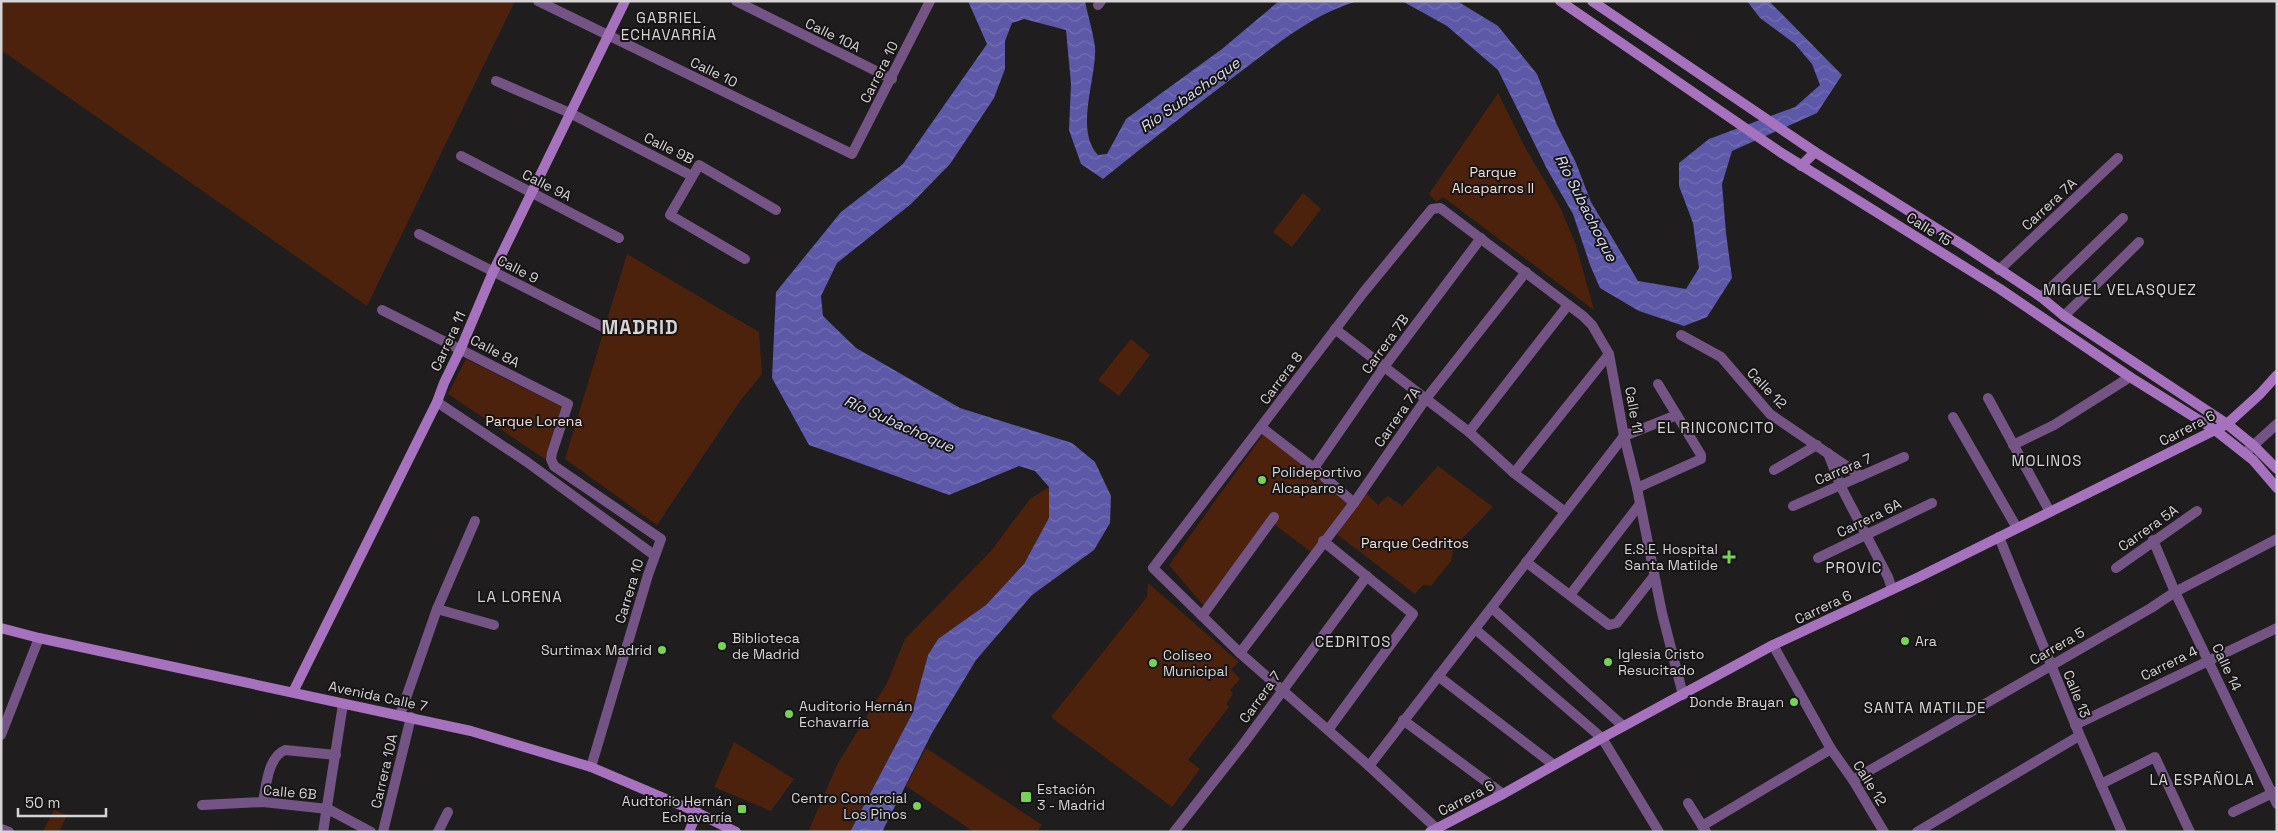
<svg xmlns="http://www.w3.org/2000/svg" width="2278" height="833" viewBox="0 0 2278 833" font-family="'Space Grotesk',sans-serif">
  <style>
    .green { fill: #4c220c }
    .water { fill: url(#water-waves) }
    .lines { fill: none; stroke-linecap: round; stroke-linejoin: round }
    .street { stroke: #745484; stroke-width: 10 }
    .secondary { stroke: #a672be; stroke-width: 10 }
    .poi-dot { fill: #79d157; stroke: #171416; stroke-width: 2 }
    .labels { text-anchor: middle; stroke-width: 4; stroke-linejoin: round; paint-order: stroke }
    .street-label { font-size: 14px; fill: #d6d4d5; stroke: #171416 }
    .park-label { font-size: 14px; fill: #f6ded3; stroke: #171416 }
    .poi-label { font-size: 14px; fill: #d6d4d5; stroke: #171416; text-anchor: start }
    .neighbourhood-label { font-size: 15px; letter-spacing: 1px; fill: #d6d4d5; stroke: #171416 }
    .water-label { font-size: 15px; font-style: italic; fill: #dbdcf2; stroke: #171416 }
    .district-label { font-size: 19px; font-weight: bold; letter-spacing: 1px; fill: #d6d4d5; stroke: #171416 }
  </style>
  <defs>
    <pattern id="water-waves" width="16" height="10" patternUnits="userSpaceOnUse" patternTransform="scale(1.25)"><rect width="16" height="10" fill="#5d58a7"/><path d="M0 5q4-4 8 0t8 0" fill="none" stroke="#746fb2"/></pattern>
  </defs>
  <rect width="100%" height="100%" fill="#201d1f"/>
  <g class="green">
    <polygon points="1,1 515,1 367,306 1,50"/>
    <polygon points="1498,93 1526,149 1560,207 1576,245 1594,310 1443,197 1436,202 1429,194"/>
    <polygon points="1303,193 1321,209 1292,247 1273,232"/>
    <polygon points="627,254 759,332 762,374 740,401 657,525 565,459"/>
    <polygon points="1131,339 1150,355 1119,396 1098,380"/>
    <polygon points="466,359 566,409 545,459 448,394"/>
    <polygon points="1265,432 1351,503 1311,552 1271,522 1205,607 1169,565"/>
    <polygon points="1438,466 1493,507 1454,547 1451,561 1431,586 1423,585 1415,594 1338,535 1335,529 1365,492 1378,505 1388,496 1402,506"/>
    <polygon points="1049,487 1050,518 1024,564 986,605 937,640 928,655 912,714 850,832 808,832 838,763 887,683 905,639 991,551 1030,499"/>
    <polygon points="1148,583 1239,662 1231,669 1240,679 1230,690 1233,694 1226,704 1229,707 1188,760 1200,769 1172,807 1051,717 1147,597"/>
    <polygon points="734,742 794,779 771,811 714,787"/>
    <polygon points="926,748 1042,825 1037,832 974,832 906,786"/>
    <polygon points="54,810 67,815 59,832 43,831"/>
  </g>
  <g class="water">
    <path d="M968,1H1085C1088,16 1093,32 1095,47C1097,78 1074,130 1098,155L1107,154L1126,119L1222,49L1279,1H1358C1312,14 1273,47 1235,76C1190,110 1146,144 1103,179L1081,164L1069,130L1071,84L1066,30L1024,19L1012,23L1005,41V69L994,98L950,164L911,204L837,263L821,296L823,316L856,348L960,408L1072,443L1095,462L1111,496L1110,523L1094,550L1032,595L976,660L932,733L882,832H850L912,714L928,655L938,639L986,605L1024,564L1049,518V487L1035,471L1019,466L949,495L809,445L772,378L776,292L841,212L903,164L987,44Z"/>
    <polygon points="1402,1 1457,1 1498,26 1537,74 1557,125 1576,163 1591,202 1638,281 1686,289 1699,268 1693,223 1679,186 1679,163 1709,139 1795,107 1820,85 1812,64 1795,44 1760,18 1747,1 1769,1 1842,75 1817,113 1732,151 1722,184 1726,233 1732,278 1707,317 1684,326 1639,311 1600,288 1590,265 1573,214 1547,169 1498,70 1447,26"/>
  </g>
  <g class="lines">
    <g class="street">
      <polyline points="538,1 852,154 930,1"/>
      <polyline points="736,1 892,79"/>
      <polyline points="1098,5 1101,1"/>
      <polyline points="496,81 570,113 692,176"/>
      <polyline points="461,156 619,238"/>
      <polyline points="419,234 605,328"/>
      <polyline points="745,259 670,215 699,165 776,210"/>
      <polyline points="1999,270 2118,158"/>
      <polyline points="2041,297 2123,218"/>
      <polyline points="382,310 568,404 552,453 551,459 554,466 661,539 648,575 591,767"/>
      <polyline points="2064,316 2139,242"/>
      <polyline points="1335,329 1469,432 1514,473 1565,512"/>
      <polyline points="1681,335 1721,357 1770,414 1861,476"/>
      <polyline points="1988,398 2050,512"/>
      <polyline points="437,402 527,462 654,555"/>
      <polyline points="1953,417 2017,528"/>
      <polyline points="1261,427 1314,468 1354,503"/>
      <polyline points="1469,432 1568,305"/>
      <polyline points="2013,445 2054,425 2130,377"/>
      <polyline points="1828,453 1840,485 1888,577 1892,589"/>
      <polyline points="2245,453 2277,424"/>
      <polyline points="1314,468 1384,367 1481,238"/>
      <polyline points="1774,470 1817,445"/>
      <polyline points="1514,473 1609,354"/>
      <polyline points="1637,488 1701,459 1701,455 1658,384"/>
      <polyline points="1793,506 1904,457"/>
      <polyline points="1999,537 2080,736 2122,832"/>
      <polyline points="2153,540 2175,592 2277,804"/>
      <polyline points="1323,541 1413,614 1328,730"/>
      <polyline points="1818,558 1932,503"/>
      <polyline points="1526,562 1609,625 1617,623 1654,576"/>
      <polyline points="2116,568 2197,511"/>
      <polyline points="1570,595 1640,504"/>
      <polyline points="1492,608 1623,726"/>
      <polyline points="437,609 494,625"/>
      <polyline points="1202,616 1274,517"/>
      <polyline points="1475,629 1602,738 1659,832"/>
      <polyline points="1773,645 1831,749 1853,780 1884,832"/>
      <polyline points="1240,653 1354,503 1425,400 1526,272"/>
      <polyline points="1438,676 1554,765"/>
      <polyline points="400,715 437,609 475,521"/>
      <polyline points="1403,720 1503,794"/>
      <polyline points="2075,725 2277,628"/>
      <polyline points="1,735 39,638"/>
      <polyline points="1369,766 1624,436 1677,415"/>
      <polyline points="1853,780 2151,608 2175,592 2277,539"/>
      <polyline points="2101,784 2155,757 2190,832"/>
      <path d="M263,802C266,786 268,757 285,750L336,755"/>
      <polyline points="1688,803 1706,832"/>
      <polyline points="202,805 263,802 328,809 371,832"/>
      <polyline points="2233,812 2277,791"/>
      <polyline points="1702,826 1831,749"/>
      <polyline points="1436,828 1369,766 1240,653 1153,568 1363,293 1432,209 1440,208 1443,210 1583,316 1592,325 1609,354 1624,436 1637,488 1662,613 1683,695"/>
      <polyline points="1,829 9,832"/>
      <polyline points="323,832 343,704"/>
      <polyline points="383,832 411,717"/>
      <polyline points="438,832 448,812"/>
      <polyline points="1174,832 1244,743 1367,576"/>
      <polyline points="1917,832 2079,736"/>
    </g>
    <g class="secondary">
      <polyline points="1560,1 1780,152 2000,289 2130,377 2215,430 2253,460 2277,488"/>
      <polyline points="1592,1 1815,152 1966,247 2041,297 2064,316 2227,424 2254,446 2277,469"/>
      <polyline points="1801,166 1815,152"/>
      <polyline points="1,628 39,638 471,731 591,767 692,810 736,832"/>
      <polyline points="293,692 437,402 444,383 461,348 493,272 625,1"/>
      <polyline points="689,832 697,812"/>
      <polyline points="1430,832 1503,794 1602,738 1773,645 1919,577 2227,424 2260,394 2277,375"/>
    </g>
  </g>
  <g class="poi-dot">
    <circle cx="1262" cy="480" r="5"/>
    <path d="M1726.5 549.5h5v5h5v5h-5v5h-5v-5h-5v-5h5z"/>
    <circle cx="1905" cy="641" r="5"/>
    <circle cx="722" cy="646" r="5"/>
    <circle cx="662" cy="650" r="5"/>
    <circle cx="1608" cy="662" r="5"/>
    <circle cx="1153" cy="663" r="5"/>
    <circle cx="1794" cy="702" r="5"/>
    <circle cx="789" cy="714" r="5"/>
    <rect x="1020" y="791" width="12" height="12" rx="2.5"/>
    <circle cx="917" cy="806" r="5"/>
    <rect x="737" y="804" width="10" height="10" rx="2.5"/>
  </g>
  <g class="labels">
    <g class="street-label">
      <text transform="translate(833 35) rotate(26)" y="5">Calle 10A</text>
      <text transform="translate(714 72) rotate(26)" y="5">Calle 10</text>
      <text transform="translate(879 72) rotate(-63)" y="5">Carrera 10</text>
      <text transform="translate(669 148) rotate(26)" y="5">Calle 9B</text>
      <text transform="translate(547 185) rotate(27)" y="5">Calle 9A</text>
      <text transform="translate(2049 204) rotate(-43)" y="5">Carrera 7A</text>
      <text transform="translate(1929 229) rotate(32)" y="5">Calle 15</text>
      <text transform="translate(518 269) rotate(27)" y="5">Calle 9</text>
      <text transform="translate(448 341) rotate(-65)" y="5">Carrera 11</text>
      <text transform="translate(1385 344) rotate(-54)" y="5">Carrera 7B</text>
      <text transform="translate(495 351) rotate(28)" y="5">Calle 8A</text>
      <text transform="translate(1281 378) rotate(-53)" y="5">Carrera 8</text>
      <text transform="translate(1767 388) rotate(46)" y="5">Calle 12</text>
      <text transform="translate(1634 410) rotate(80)" y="5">Calle 11</text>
      <text transform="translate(1397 417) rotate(-55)" y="5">Carrera 7A</text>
      <text transform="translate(2187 428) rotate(-27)" y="5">Carrera 6</text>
      <text transform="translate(1843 469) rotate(-23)" y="5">Carrera 7</text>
      <text transform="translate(1869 518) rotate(-26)" y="5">Carrera 6A</text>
      <text transform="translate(2148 528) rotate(-35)" y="5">Carrera 5A</text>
      <text transform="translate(629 591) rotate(-73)" y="5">Carrera 10</text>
      <text transform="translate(1823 607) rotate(-25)" y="5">Carrera 6</text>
      <text transform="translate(2057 646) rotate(-30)" y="5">Carrera 5</text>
      <text transform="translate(2169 663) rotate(-26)" y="5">Carrera 4</text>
      <text transform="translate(2227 667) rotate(65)" y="5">Calle 14</text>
      <text transform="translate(2077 694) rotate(68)" y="5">Calle 13</text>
      <text transform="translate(378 696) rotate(12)" y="5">Avenida Calle 7</text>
      <text transform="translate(1260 697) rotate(-54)" y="5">Carrera 7</text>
      <text transform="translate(384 771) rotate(-77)" y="5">Carrera 10A</text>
      <text transform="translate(1870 783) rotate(58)" y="5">Calle 12</text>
      <text transform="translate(290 792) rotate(5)" y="5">Calle 6B</text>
      <text transform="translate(1466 798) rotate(-27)" y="5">Carrera 6</text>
    </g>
    <g class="park-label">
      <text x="1493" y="177">Parque<tspan x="1493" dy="16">Alcaparros II</tspan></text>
      <text x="534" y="426">Parque Lorena</text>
      <text x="1415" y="548">Parque Cedritos</text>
    </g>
    <g class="poi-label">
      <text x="1272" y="477">Polideportivo<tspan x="1272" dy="16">Alcaparros</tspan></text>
      <text x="1718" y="554" text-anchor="end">E.S.E. Hospital<tspan x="1718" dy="16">Santa Matilde</tspan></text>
      <text x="732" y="643">Biblioteca<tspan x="732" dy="16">de Madrid</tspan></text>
      <text x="1915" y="646">Ara</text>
      <text x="652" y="655" text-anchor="end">Surtimax Madrid</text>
      <text x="1618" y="659">Iglesia Cristo<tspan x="1618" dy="16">Resucitado</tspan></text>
      <text x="1163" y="660">Coliseo<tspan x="1163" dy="16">Municipal</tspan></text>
      <text x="1784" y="707" text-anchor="end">Donde Brayan</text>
      <text x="799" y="711">Auditorio Hernán<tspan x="799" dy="16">Echavarría</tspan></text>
      <text x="1037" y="794">Estación<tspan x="1037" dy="16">3 - Madrid</tspan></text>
      <text x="907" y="803" text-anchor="end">Centro Comercial<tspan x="907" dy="16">Los Pinos</tspan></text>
      <text x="732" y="806" text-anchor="end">Audtorio Hernán<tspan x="732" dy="16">Echavarría</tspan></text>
    </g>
    <g class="neighbourhood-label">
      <text x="669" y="23">GABRIEL<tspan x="669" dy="17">ECHAVARRÍA</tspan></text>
      <text x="2120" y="295">MIGUEL VELASQUEZ</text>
      <text x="1716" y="433">EL RINCONCITO</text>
      <text x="2047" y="466">MOLINOS</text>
      <text x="1854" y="573">PROVIC</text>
      <text x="520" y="602">LA LORENA</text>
      <text x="1353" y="647">CEDRITOS</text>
      <text x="1925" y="713">SANTA MATILDE</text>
      <text x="2202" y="785">LA ESPAÑOLA</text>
    </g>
    <g class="water-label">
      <text transform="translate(1190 95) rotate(-35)" y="5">Río Subachoque</text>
      <text transform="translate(1586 208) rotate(63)" y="5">Río Subachoque</text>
      <text transform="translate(899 424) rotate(24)" y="5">Río Subachoque</text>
    </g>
    <g class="district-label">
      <text x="640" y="334">MADRID</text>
    </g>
  </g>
  <rect width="2278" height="833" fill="none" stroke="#d6d4d5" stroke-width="5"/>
  <path d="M18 808v8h88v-8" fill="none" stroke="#d6d4d5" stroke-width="2.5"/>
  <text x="25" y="808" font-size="15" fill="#d6d4d5" stroke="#171416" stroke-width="4" paint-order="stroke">50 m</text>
</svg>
